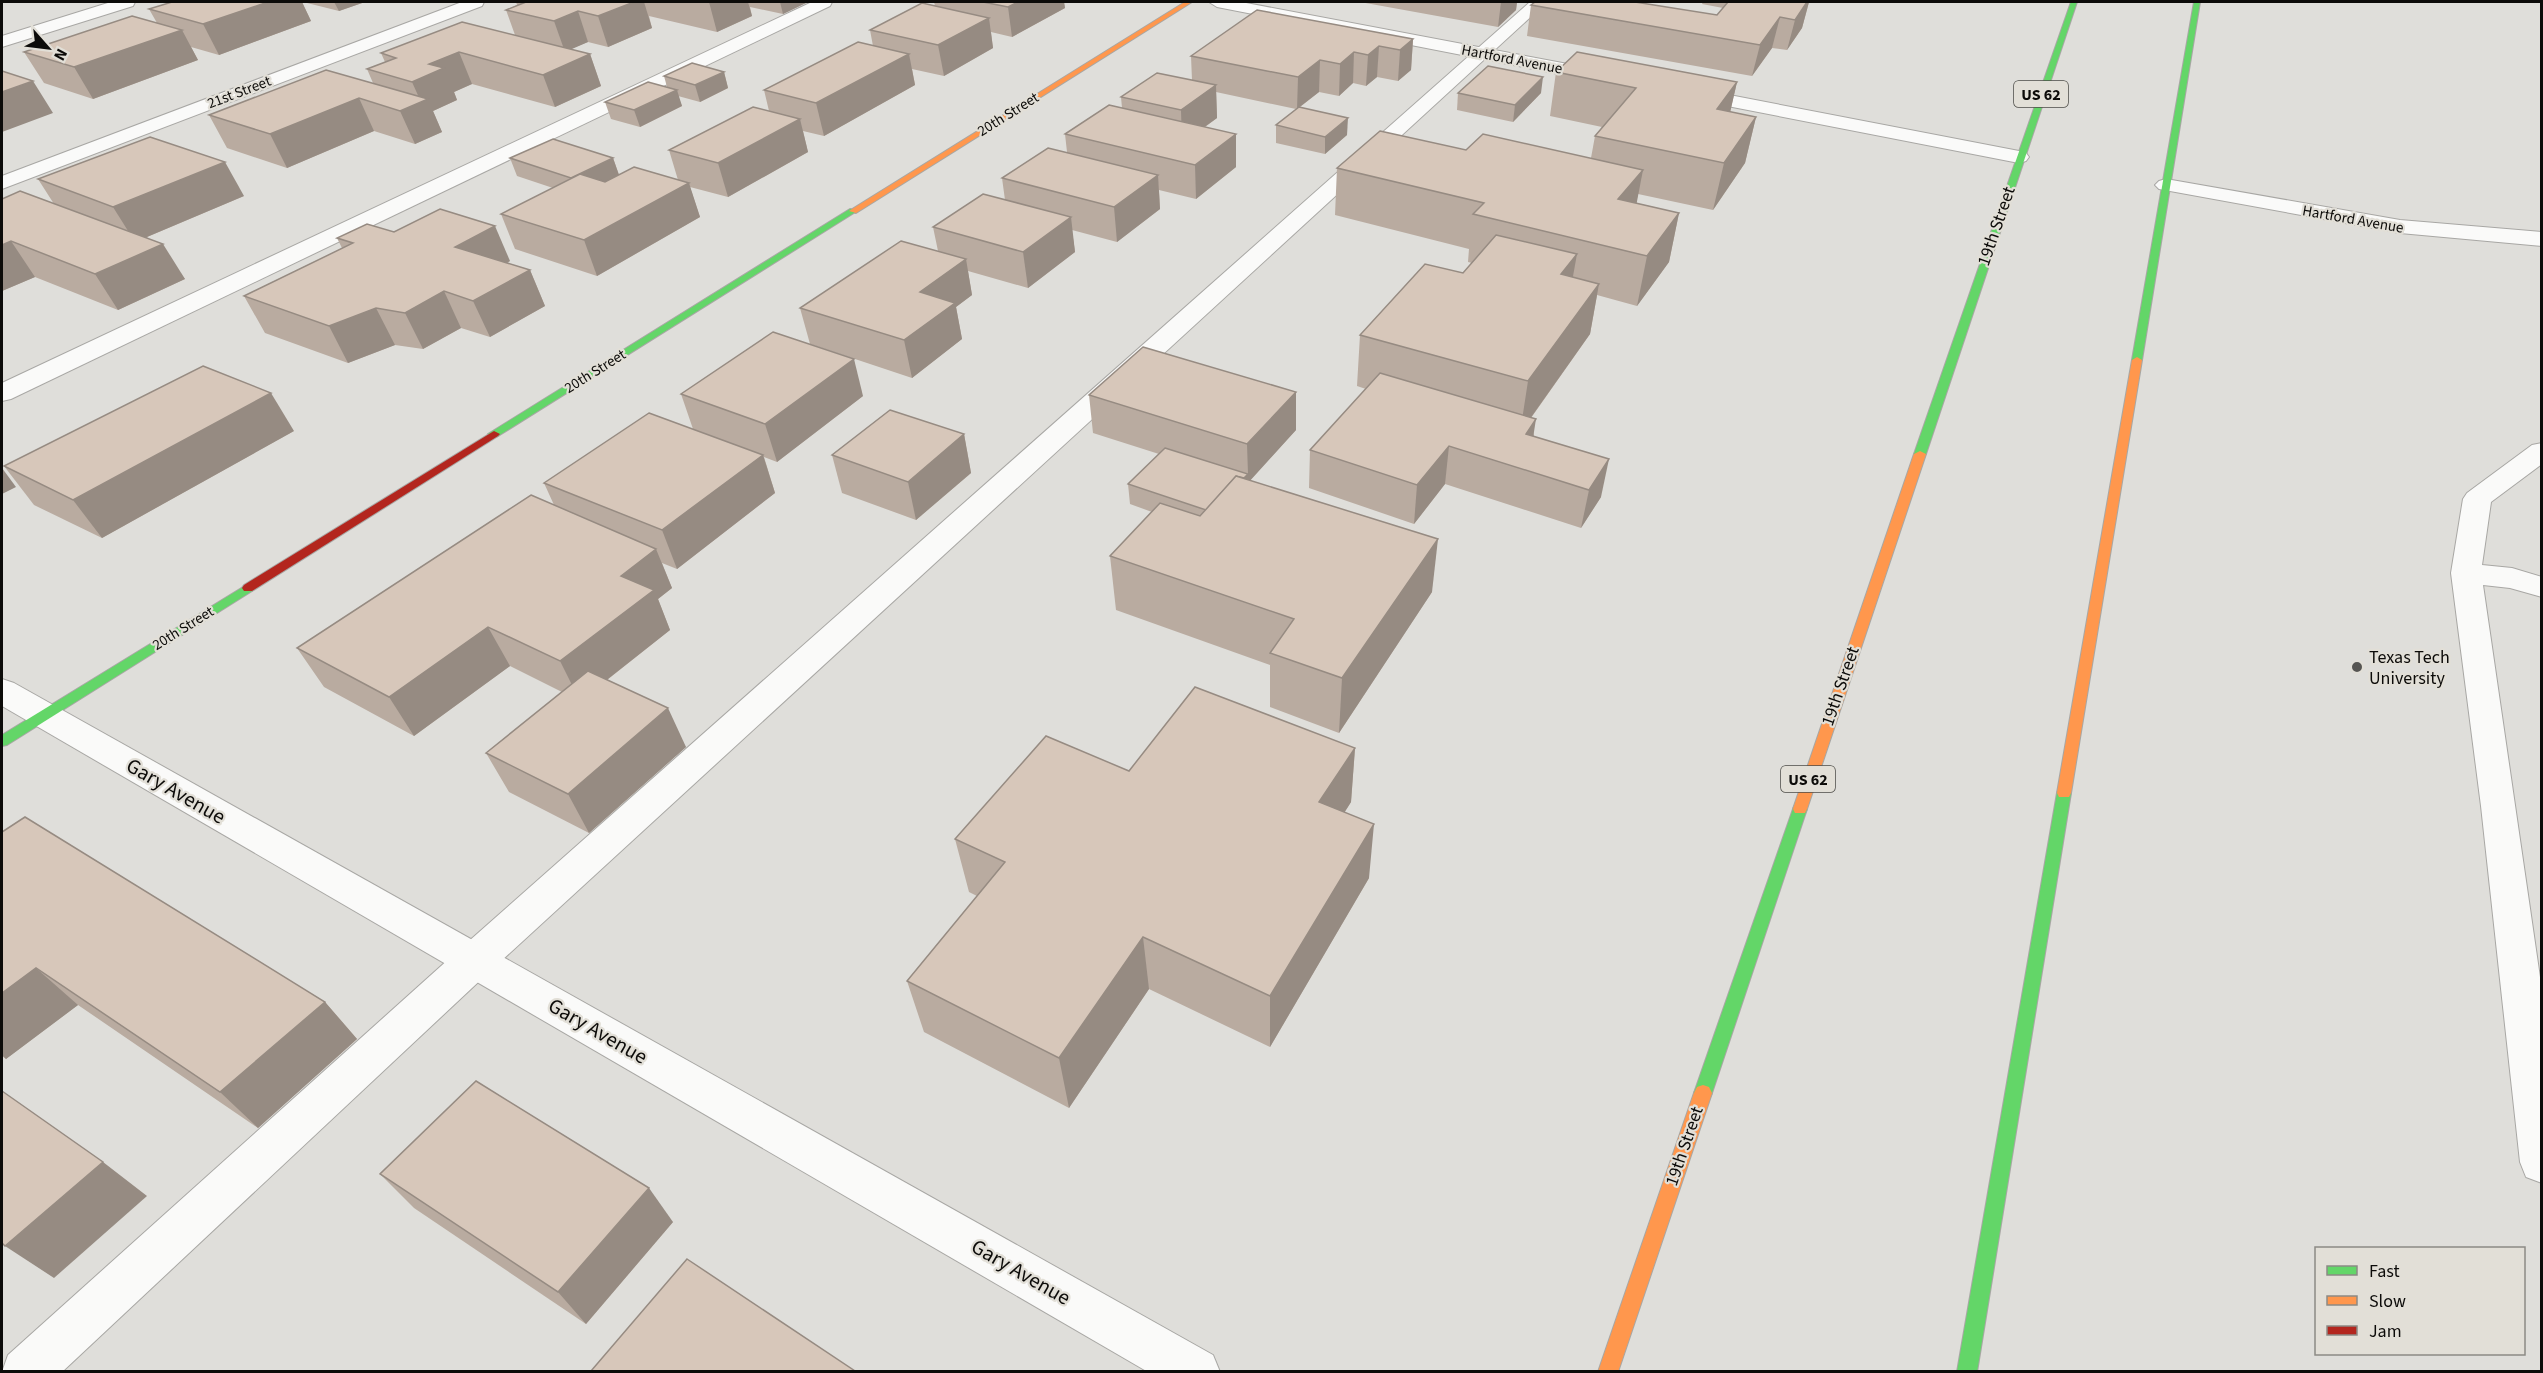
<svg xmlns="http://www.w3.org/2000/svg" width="2543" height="1373" viewBox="0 0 2543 1373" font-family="'Source Sans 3',sans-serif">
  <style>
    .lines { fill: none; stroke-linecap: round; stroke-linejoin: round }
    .lane-casing { stroke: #a8a7a4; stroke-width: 2 }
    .street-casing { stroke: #a8a7a4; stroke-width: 2 }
    .fast-casing { stroke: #a8a7a4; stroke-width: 2 }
    .slow-casing { stroke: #a8a7a4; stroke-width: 2 }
    .jam-casing { stroke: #a8a7a4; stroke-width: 2 }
    .lane { fill: #fafaf9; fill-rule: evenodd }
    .street { fill: #fafaf9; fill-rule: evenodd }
    .fast { fill: #63d668; fill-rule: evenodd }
    .slow { fill: #ff974d; fill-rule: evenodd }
    .jam { fill: #b3261e; fill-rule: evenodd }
    .wall { fill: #b9aba0 }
    .shaded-wall { fill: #968b82 }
    .building { fill: #d7c7ba; stroke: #968b82; stroke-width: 1.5 }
    .poi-dot { fill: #565552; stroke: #e2dfd7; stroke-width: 2 }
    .labels { text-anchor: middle; stroke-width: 4.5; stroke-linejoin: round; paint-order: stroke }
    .far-street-label { font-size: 15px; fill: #0c0b09; stroke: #e2dfd7 }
    .shield { fill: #e2dfd7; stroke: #4c4b47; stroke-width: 1.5 }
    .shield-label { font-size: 16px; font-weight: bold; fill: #0c0b09 }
    .street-label { font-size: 18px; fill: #0c0b09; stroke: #e2dfd7 }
    .poi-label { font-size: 18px; fill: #0c0b09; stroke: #e2dfd7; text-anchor: start }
    .near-street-label { font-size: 21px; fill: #0c0b09; stroke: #e2dfd7 }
  </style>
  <rect width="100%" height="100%" fill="#dfdeda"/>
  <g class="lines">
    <defs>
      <g id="lane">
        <polygon points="111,2 135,2 133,6 2,47 2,36"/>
        <polygon points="812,2 832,2 830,6 11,399 2,401 2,383"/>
        <polygon points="1530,2 1547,2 488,973 62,1372 2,1372 8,1355 460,949"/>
        <polygon points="2542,443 2542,464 2491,502 2482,565 2512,568 2542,577 2542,597 2510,588 2483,585 2542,991 2542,1183 2526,1177 2520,1162 2481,806 2451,573 2463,499 2467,493 2532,445"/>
      </g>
      <g id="street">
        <polygon points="462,2 484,2 482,6 2,189 2,176"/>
        <polygon points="1209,2 1241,2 1605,71 1614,77 1605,83 1217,7"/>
        <polygon points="1688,87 2019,151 2026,153 2029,157 2026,161 2019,163 1681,97 1679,93"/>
        <polygon points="2166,179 2400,220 2542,232 2542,246 2400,233 2159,189 2155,185 2159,181"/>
        <polygon points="2,679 14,683 1213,1355 1220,1372 1148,1372 2,706"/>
      </g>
      <g id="fast">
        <polygon points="2071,2 2077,2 1926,454 1920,457 1916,456 1914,454"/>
        <polygon points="2194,2 2200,2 2142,360 2137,363 2132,360"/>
        <polygon points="850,209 857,211 498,436 494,437 488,434"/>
        <polygon points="248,584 254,588 252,591 7,745 2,746 2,735"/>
        <polygon points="2064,787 2069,789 2071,793 1977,1372 1957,1372 2057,793 2059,789"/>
        <polygon points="1800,803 1805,805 1807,809 1712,1093 1709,1099 1703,1101 1697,1099 1694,1093 1793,809 1795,805"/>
      </g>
      <g id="slow">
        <polygon points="1185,2 1192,2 856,213 849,211"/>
        <polygon points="2137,357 2142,360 2071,793 2069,797 2059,797 2057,793 2132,360"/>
        <polygon points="1920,451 1926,454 1807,809 1805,813 1795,813 1793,809 1914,454"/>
        <polygon points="1703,1085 1709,1087 1712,1093 1618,1372 1598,1372 1694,1093 1697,1087"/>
      </g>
      <polygon id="jam" points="494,431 500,434 498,436 252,591 244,591 242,588 244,585"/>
    </defs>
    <use href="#lane" class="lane-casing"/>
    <use href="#street" class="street-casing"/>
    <use href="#fast" class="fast-casing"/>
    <use href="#slow" class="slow-casing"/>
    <use href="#jam" class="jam-casing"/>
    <use href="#lane" class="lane"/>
    <use href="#street" class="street"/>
    <use href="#fast" class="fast"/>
    <use href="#slow" class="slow"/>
    <use href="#jam" class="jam"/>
  </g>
  <g class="wall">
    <polygon points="172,2 302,2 311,21 219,55 191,47 198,60 93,99 44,83 24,52 157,23 149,9"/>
    <polygon points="303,2 365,2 339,11"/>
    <polygon points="516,2 808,2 783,14 750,7 752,16 717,32 649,16 652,28 608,47 588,42 570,49 590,54 601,86 555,107 472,84 454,92 457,100 433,111 442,132 415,144 374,131 287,168 227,148 209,115 373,83 367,69 385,62 381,53 515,35 506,10 517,5"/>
    <polygon points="934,2 1064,2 1065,8 1012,37 991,32 993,48 944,76 912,69 915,85 824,136 803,131 808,152 728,197 690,187 700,217 597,276 515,249 501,214 553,188 517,176 510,158 613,158 619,175 678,180 669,150 769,111 764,90 873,46 870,30 935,6"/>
    <polygon points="1360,2 1517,2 1516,10 1498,27"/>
    <polygon points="1703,2 1809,2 1802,28 1787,50 1772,48 1752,76 1527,36 1531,5 1717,15 1723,8 1702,4"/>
    <polygon points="1413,39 1411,70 1398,81 1377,77 1366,86 1353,83 1339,96 1319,92 1300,107 1347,135 1325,154 1276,143 1276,125 1296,109 1216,92 1217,118 1205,127 1236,167 1196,199 1159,190 1160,209 1117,242 1072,230 1075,252 1028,288 968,271 972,295 956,307 962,339 912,378 810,344 800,308 938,251 933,227 1005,200 1002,178 1067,152 1065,134 1122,108 1121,97 1192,80 1191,56"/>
    <polygon points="724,72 728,88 700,102 678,96 682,106 640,127 611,119 605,102 667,87 664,76"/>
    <polygon points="1556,72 1737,82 1730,112 1756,117 1745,163 1713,210 1638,194 1636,203 1679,213 1669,262 1637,306 1597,295 1590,334 1531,418 1534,436 1601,497 1581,528 1445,484 1414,524 1309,488 1310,450 1366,389 1357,386 1360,335 1463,273 1472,263 1468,262 1469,249 1335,215 1337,168 1466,150 1591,158 1595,136 1602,127 1550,116"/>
    <polygon points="1458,93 1541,93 1513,122 1457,110"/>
    <polygon points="38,179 244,196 147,237 185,279 118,310 35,277 2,291 2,199 54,204"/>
    <polygon points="394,232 510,261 507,263 530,270 545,306 490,337 461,328 423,349 395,345 348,363 265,333 244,296 342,248 337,238"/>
    <polygon points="1296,392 1296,430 1250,480 1432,592 1339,733 1270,707 1270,665 1116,610 1110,556 1152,512 1130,504 1128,484 1159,454 1093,433 1089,395"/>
    <polygon points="681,394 863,396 777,462 764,457 775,493 677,569 662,563 672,588 658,599 670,630 607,680 686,747 589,833 509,792 486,753 562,692 510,666 414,736 324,687 297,648 554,505 544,483 693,429"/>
    <polygon points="294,431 102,538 34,505 4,466"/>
    <polygon points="964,434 971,473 916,520 842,493 832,455"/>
    <polygon points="1355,748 1351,802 1344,813 1369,878 1270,1047 1149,989 1069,1108 924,1032 907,981 977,896 969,892 955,839 1129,771"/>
    <polygon points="2,832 325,1002 357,1039 258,1128 78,1005 6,1059 2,1056"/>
    <polygon points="380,1174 673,1222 586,1324 414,1208"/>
  </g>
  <g class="shaded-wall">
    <polygon points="268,2 302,2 311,21 219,55 203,24"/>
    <polygon points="334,2 365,2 339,11"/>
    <polygon points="634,2 644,2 652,28 608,47 598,16"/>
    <polygon points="709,2 748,2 752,16 717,32"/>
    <polygon points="780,2 808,2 783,14"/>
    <polygon points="1018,2 1064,2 1065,8 1012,37 1008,7"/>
    <polygon points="1501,2 1517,2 1516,10 1498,27"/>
    <polygon points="1807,2 1809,2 1802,28 1787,50 1795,20"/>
    <polygon points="578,11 588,42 565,52 554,21"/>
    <polygon points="1780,17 1772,48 1752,76 1760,45"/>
    <polygon points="989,18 993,48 944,76 938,45"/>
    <polygon points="182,30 198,60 93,99 74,67"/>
    <polygon points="1413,39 1411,70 1398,81 1400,50"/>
    <polygon points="1379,46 1377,77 1366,86 1368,55"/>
    <polygon points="459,52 472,84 454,92 457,100 433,111 442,132 415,144 400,111 421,102 412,82 429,64"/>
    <polygon points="1354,52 1353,83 1339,96 1340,64"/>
    <polygon points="590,54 601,86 555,107 543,75"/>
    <polygon points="909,54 915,85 824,136 816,103"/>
    <polygon points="1320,60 1319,92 1297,109 1298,77"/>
    <polygon points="724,72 728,88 700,102 695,85"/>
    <polygon points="1543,77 1541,93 1513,122 1515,105"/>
    <polygon points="33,81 53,113 2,132 2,92"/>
    <polygon points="1737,82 1727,126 1717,109"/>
    <polygon points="1216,85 1217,118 1182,143 1181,110"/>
    <polygon points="677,90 682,106 640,127 634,110"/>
    <polygon points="359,98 374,131 287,168 270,134"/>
    <polygon points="1756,117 1745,163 1713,210 1724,163"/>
    <polygon points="1348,118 1347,135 1325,154 1325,137"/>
    <polygon points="800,119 808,152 728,197 718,163"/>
    <polygon points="1236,134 1236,167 1196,199 1195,165"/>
    <polygon points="613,158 619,175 577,196 571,178"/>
    <polygon points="225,162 244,196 135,242 113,207"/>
    <polygon points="1643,170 1634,217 1618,199"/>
    <polygon points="1158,175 1160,209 1117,242 1114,207"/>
    <polygon points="689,183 700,217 597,276 584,240"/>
    <polygon points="1679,213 1669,262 1637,306 1647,256"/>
    <polygon points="1071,217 1075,252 1028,288 1023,252"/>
    <polygon points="495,226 510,261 471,282 455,247"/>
    <polygon points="11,241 35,277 2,291 2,245"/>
    <polygon points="163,244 185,279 118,310 95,274"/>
    <polygon points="1577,254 1568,304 1561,274"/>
    <polygon points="966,259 972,295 956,307 962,339 912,378 904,340 920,292"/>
    <polygon points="530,270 545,306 490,337 473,301"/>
    <polygon points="1599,284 1590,334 1520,433 1528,381"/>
    <polygon points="444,291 461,328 423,349 405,313"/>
    <polygon points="376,308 395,345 348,363 329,326"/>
    <polygon points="854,359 863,396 777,462 765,424"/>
    <polygon points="1296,392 1296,430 1248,483 1213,513 1248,474 1247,444"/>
    <polygon points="271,393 294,431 102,538 73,500"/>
    <polygon points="1536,419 1530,457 1526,434"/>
    <polygon points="964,434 971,473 916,520 908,482"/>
    <polygon points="1449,446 1445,484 1414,524 1417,485"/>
    <polygon points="763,455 775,493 677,569 662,530"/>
    <polygon points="1609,459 1601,497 1581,528 1589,490"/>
    <polygon points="2,468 16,487 2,494"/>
    <polygon points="1438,539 1432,592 1339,733 1342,678"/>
    <polygon points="656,549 672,588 658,599 670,630 580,701 560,661 621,576"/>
    <polygon points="488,627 510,666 414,736 389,697"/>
    <polygon points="668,708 686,747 589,833 568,794"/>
    <polygon points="1355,748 1351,802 1317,856 1319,802"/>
    <polygon points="1374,824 1369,878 1270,1047 1270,996"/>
    <polygon points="1143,937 1149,989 1069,1108 1059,1058"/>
    <polygon points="36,968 78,1005 6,1059 2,1055 2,993"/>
    <polygon points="325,1002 357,1039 258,1128 220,1092"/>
    <polygon points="103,1162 147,1196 54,1278 5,1246"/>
    <polygon points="649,1188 673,1222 586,1324 558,1292"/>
  </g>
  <g class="building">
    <polygon points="172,2 268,2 203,24 149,9"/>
    <polygon points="526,2 634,2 598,16 578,11 554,21 506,10"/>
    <polygon points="983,2 1018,2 1008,7"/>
    <polygon points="1535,2 1635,2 1717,15 1728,2 1807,2 1795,20 1780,17 1760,45 1531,5"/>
    <polygon points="922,3 989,18 938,45 870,30"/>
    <polygon points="1257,10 1413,39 1400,50 1379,46 1368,55 1354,52 1340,64 1320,60 1298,77 1191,56"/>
    <polygon points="132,16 182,30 74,67 24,52"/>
    <polygon points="462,22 590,54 543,75 459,52 429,64 444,68 412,82 367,69 396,58 381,53"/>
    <polygon points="858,42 909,54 816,103 764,90"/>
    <polygon points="1577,52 1737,82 1717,109 1756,117 1724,163 1595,136 1636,88 1556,72"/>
    <polygon points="692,63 724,72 695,85 664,76"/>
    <polygon points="1488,66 1543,77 1515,105 1458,93"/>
    <polygon points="326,70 428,99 400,111 359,98 270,134 209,115"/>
    <polygon points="2,71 33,81 2,92"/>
    <polygon points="1157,73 1216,85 1181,110 1121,97"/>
    <polygon points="648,82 677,90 634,110 605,102"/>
    <polygon points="1109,105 1236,134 1195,165 1065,134"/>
    <polygon points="753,107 800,119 718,163 669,150"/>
    <polygon points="1299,107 1348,118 1325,137 1276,125"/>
    <polygon points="1380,131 1466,150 1483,134 1643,170 1618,199 1679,213 1647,256 1473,214 1484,203 1337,168"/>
    <polygon points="150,137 225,162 113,207 38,179"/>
    <polygon points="553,139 613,158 571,178 510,158"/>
    <polygon points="1048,148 1158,175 1114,207 1002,178"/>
    <polygon points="634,167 689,183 584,240 501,214 580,174 605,182"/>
    <polygon points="20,191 163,244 95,274 11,241 2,245 2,199"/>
    <polygon points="983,194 1071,217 1023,252 933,227"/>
    <polygon points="440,209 495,226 455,247 530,270 473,301 444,291 405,313 376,308 329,326 244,296 353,243 337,238 367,224 394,232"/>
    <polygon points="1496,235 1577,254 1561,274 1599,284 1528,381 1360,335 1425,264 1463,273"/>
    <polygon points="901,241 966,259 920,292 955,303 904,340 800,308"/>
    <polygon points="773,332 854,359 765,424 681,394"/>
    <polygon points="1143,347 1296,392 1247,444 1089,395"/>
    <polygon points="203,366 271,393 73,500 4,466"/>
    <polygon points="1380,373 1536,419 1526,434 1609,459 1589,490 1449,446 1417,485 1310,450"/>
    <polygon points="890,410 964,434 908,482 832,455"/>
    <polygon points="649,413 763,455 662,530 544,483"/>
    <polygon points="1165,448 1248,474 1244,478 1236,476 1206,510 1128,484"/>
    <polygon points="1236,476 1438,539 1342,678 1270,653 1294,619 1110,556 1160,503 1200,516"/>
    <polygon points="531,495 656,549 621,576 654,590 560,661 488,627 389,697 297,648"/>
    <polygon points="588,671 668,708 568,794 486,753"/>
    <polygon points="1195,687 1355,748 1319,802 1374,824 1270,996 1143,937 1059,1058 907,981 1005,862 955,839 1046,736 1129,771"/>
    <polygon points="25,817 325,1002 220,1092 36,968 2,993 2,832"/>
    <polygon points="476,1081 649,1188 558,1292 380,1174"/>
    <polygon points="2,1091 103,1162 5,1246 2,1243"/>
    <polygon points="687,1259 855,1371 591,1371"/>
  </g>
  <circle class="poi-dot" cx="2357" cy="667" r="6"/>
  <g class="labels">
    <g class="far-street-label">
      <text transform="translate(1512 59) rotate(11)" y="5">Hartford Avenue</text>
      <text transform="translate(239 92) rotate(-21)" y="5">21st Street</text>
      <text transform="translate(1008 114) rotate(-32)" y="5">20th Street</text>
      <text transform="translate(2353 219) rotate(10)" y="5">Hartford Avenue</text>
      <text transform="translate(595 371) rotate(-32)" y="5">20th Street</text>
      <text transform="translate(183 628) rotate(-32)" y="5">20th Street</text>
    </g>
    <g class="shield">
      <rect x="2014" y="81" width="54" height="26" rx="4.5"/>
      <rect x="1781" y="766" width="54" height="26" rx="4.5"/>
    </g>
    <g class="shield-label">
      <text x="2041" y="100">US 62</text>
      <text x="1808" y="785">US 62</text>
    </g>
    <g class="street-label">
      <text transform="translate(1996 226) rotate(-71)" y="6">19th Street</text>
      <text transform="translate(1840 686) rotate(-71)" y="6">19th Street</text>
      <text transform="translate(1684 1146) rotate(-71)" y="6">19th Street</text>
    </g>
    <g class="poi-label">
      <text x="2369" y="663">Texas Tech<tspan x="2369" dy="21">University</tspan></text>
    </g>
    <g class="near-street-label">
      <text transform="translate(176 791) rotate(30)" y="7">Gary Avenue</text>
      <text transform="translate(598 1031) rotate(30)" y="7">Gary Avenue</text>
      <text transform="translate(1021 1272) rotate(30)" y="7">Gary Avenue</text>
    </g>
  </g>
  <rect width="2543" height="1373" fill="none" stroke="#0c0b09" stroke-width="6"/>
  <rect x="2315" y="1247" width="210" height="108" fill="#e2dfd7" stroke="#8c8a85" stroke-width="1.5"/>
  <rect x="2327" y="1266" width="30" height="9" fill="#63d668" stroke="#8c8a85" stroke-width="1.5"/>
  <text x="2369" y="1277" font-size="18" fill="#0c0b09">Fast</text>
  <rect x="2327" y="1296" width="30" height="9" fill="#ff974d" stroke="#8c8a85" stroke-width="1.5"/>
  <text x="2369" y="1307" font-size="18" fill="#0c0b09">Slow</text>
  <rect x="2327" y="1326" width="30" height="9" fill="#b3261e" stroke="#8c8a85" stroke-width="1.5"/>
  <text x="2369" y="1337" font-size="18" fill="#0c0b09">Jam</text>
  <g transform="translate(48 48) rotate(118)" stroke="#e2dfd7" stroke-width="4.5" paint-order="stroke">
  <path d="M0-4.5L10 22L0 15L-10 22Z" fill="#0c0b09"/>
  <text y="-9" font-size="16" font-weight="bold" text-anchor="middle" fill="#0c0b09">N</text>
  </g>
</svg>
